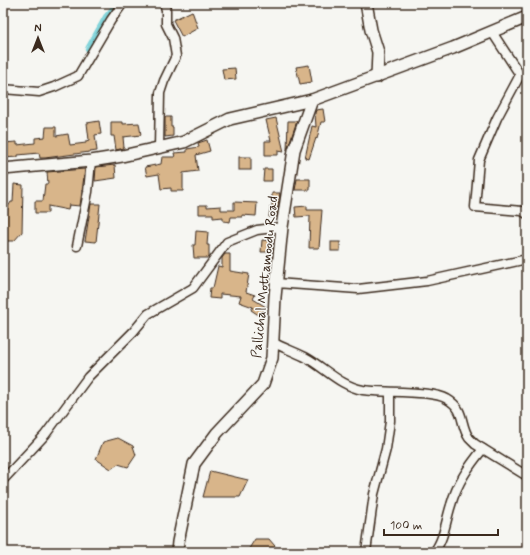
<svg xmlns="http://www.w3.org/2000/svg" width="530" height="555" viewBox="0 0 530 555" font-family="Mynerve,sans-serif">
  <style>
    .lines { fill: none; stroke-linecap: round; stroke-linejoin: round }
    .canal { stroke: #83d4da; stroke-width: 8 }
    .building { fill: #d8b58a; stroke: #3b2a1e }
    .street-casing { stroke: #3b2a1e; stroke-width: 11 }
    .secondary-casing { stroke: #3b2a1e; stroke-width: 14 }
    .street { stroke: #f6f6f2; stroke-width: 8 }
    .secondary { stroke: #f6f6f2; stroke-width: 11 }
    .labels { text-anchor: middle; stroke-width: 3; stroke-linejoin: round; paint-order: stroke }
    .street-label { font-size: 14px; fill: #3b2a1e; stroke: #f6f6f2 }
  </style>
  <rect width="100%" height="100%" fill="#f6f6f2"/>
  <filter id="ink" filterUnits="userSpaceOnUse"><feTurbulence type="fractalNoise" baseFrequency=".025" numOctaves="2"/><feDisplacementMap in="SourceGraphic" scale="8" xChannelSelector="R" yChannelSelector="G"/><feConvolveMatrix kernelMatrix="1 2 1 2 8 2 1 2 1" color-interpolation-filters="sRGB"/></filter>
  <g filter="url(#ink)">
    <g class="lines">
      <polyline class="canal" points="89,49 107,17 119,3"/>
    </g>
    <g class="building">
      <polygon points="192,11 198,28 182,37 173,20"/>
      <polygon points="309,65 312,82 300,84 296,67"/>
      <polygon points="235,68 236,79 224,80 222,69"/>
      <polygon points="323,109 325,122 321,122 317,139 316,138 309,159 305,158 312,126 316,127 315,113 316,110"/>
      <polygon points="165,117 171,117 171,127 173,127 173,136 165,137"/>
      <polygon points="276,118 284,152 278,151 278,155 265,155 265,141 271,141 266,120"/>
      <polygon points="99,121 101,134 95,135 97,151 45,158 40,158 39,153 18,155 18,157 3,158 3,143 17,142 17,145 35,143 35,138 45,137 46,127 56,127 56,136 68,134 70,145 86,143 86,141 89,140 87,123"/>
      <polygon points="288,121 297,121 287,150"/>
      <polygon points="111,122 123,122 123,124 139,123 141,135 123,137 124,148 116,150 114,136 111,136"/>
      <polygon points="207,140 210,151 196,155 198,171 183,173 183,191 171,191 171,188 161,189 159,174 147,176 145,167 161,164 162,157 175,157 174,153 187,152 187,149 199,147 198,143"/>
      <rect x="239" y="157" width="12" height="13"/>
      <polygon points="115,165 116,178 95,181 96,167"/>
      <polygon points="85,169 80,206 69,205 68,210 48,206 48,213 35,213 35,201 43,201 45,184 48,184 47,172"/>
      <polygon points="264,169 272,169 272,181 263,181"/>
      <polygon points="297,179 310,179 310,190 295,190"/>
      <polygon points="14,184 23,185 22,232 14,241 3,241 3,215 11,202 13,202"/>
      <polygon points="272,193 280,193 276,217 269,217 270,207 272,207"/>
      <polygon points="234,202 257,203 256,216 242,215 242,217 231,217 230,222 223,221 223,217 213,218 213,214 199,214 199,205 207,205 207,207 221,206 221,210 234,210"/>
      <polygon points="91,204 100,204 96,242 85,241"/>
      <polygon points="307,206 307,210 322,210 319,248 309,248 310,216 296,217 295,207"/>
      <polygon points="196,231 208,232 207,245 209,245 209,258 194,258 193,245 195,245"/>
      <polygon points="262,240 273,241 272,252 261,252"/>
      <rect x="331" y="242" width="9" height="9"/>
      <polygon points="225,254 230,254 230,271 249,274 246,292 255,295 253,299 266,307 260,316 251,310 253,307 239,302 241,296 220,294 220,299 209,298 210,288 213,288 218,266 222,267 222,258"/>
      <polygon points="118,438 133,446 136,455 128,467 118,464 111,469 96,459 103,442"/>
      <polygon points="210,471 248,480 240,497 203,497"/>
      <polygon points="255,539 269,539 280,552 247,552"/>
    </g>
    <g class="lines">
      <defs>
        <g id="street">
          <polyline points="492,32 520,75 497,118 479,160 475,207 522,211 527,214"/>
          <polyline points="3,89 39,92 54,87 78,76 111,20 123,3"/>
          <polyline points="159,148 160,93 164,81 176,56 173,38 166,24 166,10 164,3"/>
          <polyline points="77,246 88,192 91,161"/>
          <polyline points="276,283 358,289 427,281 527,259"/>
          <path d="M274,343C284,348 295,352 305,357C324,367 340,386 363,390C383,393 433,390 447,399C466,410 459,423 469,438C471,440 473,442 475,444L527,476"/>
          <polyline points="3,480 45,435 88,377 133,332 148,314 193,288 227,242 257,230 282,227"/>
          <polyline points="366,552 374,494 386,449 390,421 390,393"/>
          <path d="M434,552C444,540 446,520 451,505C457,483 469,466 483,449"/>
        </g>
        <g id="secondary">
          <polyline points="366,3 371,30 378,52 377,77"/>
          <polyline points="3,169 91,161 122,156 184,142 230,119 312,100 453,48 527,17"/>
          <polyline points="177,552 178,542 194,464 217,433 263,384 272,358 275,297 282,227 294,150 312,100"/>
        </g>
      </defs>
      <use href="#street" class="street-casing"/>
      <use href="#secondary" class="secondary-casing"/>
      <use href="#street" class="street"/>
      <use href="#secondary" class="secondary"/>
    </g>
  </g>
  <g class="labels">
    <g class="street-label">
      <text transform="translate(264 277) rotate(-84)" y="5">Pallichal Mottamoodu Road</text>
    </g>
  </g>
  <rect width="530" height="555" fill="none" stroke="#f6f6f2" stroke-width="16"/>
  <rect x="8" y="8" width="514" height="539" fill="none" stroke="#3b2a1e" stroke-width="1.5" filter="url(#ink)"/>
  <g transform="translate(38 38)" stroke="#f6f6f2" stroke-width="3" paint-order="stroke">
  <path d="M0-3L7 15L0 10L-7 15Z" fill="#3b2a1e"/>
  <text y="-6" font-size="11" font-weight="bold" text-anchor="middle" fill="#3b2a1e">N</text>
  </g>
  <path d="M384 529v6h114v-6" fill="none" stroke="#3b2a1e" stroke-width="2"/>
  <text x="390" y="529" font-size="12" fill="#3b2a1e" stroke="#f6f6f2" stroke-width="3" paint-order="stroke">100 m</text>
</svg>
